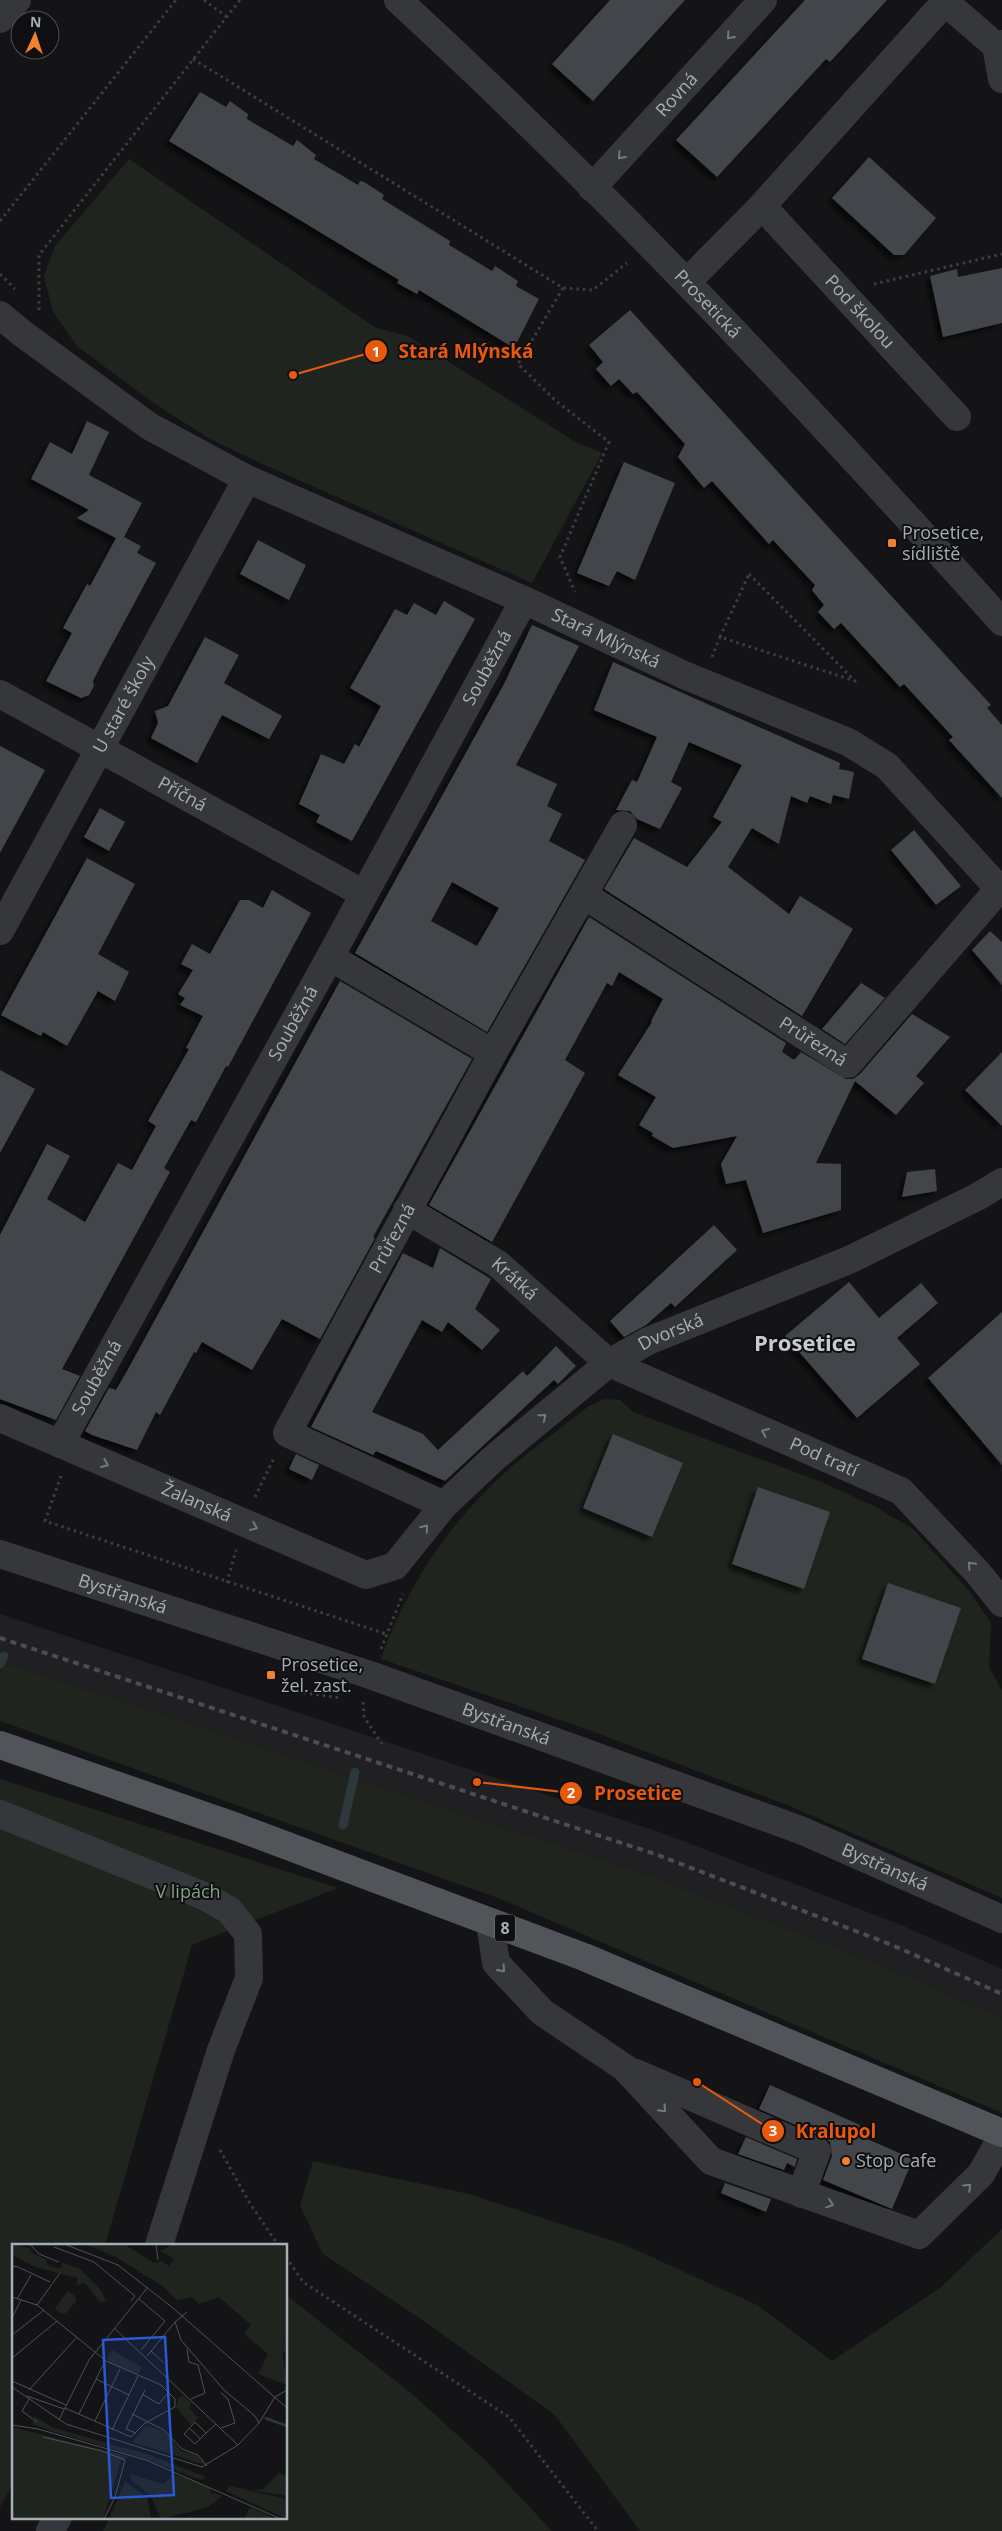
<svg xmlns="http://www.w3.org/2000/svg" width="1002" height="2531" viewBox="0 0 1002 2531" font-family="'Open Sans',sans-serif">
  <style>
    .built { fill: #202023 }
    .green { fill: #1f251e }
    .lines { fill: none; stroke-linecap: round; stroke-linejoin: round }
    .stream { stroke: #2c383b; stroke-width: 9 }
    .building { fill: #434549; fill-rule: evenodd; filter: url(#shadow) }
    .path { stroke: #3b3e42; stroke-width: 3; stroke-dasharray: 2.5 4; stroke-linecap: butt }
    .minor { stroke: #35373b; stroke-width: 28 }
    .major { stroke: #51555a; stroke-width: 28 }
    .rail { stroke: #4a4e52; stroke-width: 4; stroke-dasharray: 6 5; stroke-linecap: butt }
    .oneway { stroke: #73797f }
    .poi-dot { fill: #f18130; stroke: #0f0f11; stroke-width: 2 }
    .labels { text-anchor: middle; stroke-width: 4; stroke-linejoin: round; paint-order: stroke }
    .shield { fill: #0f0f11; stroke: #787f84; stroke-width: 1 }
    .shield-label { font-size: 16px; font-weight: bold; fill: #a5afb6 }
    .street-label { font-size: 18px; fill: #a5afb6; stroke: #0f0f11 }
    .poi-label { font-size: 18px; fill: #a5afb6; stroke: #0f0f11; text-anchor: start }
    .park-label { font-size: 18px; fill: #83a17c; stroke: #0f0f11 }
    .district-label { font-size: 22px; font-weight: bold; fill: #c6ccd2; stroke: #0f0f11 }
    .inset-river { fill: none; stroke: #2c383b; stroke-width: 2.5 }
    .inset-road { fill: none; stroke: #4e5256; stroke-width: 1 }
    .view { fill: #2b58d5; fill-opacity: 0.15; stroke: #2b58d5; stroke-width: 2.5 }
    .inset-edge { fill: none; stroke: #a5afb6; stroke-width: 2.5 }
    .leader { fill: none; stroke: #e8590c; stroke-width: 2 }
    .callout-dot { fill: #e8590c; stroke: #0f0f11; stroke-width: 2 }
    .mark-label { font-size: 15px; text-anchor: middle; font-weight: bold; fill: #fff }
    .callout-label { font-size: 19px; text-anchor: middle; font-weight: bold; fill: #e8590c; stroke: #0f0f11; stroke-width: 4; stroke-linejoin: round; paint-order: stroke }
  </style>
  <defs>
    <filter id="shadow"><feDropShadow dx="-4.5" dy="4.5" stdDeviation="2.5" flood-color="#0009"/></filter>
  </defs>
  <rect width="100%" height="100%" fill="#141416"/>
  <polygon class="built" points="0,1614 662,1833 901,1925 1002,1969 1002,2018 884,1966 648,1875 0,1661"/>
  <g class="green">
    <polygon points="129,159 376,328 408,336 574,441 602,453 532,583 267,466 210,439 155,404 78,347 53,312 44,276 55,246"/>
    <path d="M604,1399L620,1400L633,1412L819,1481L874,1506L913,1529L970,1592L991,1623L989,1667L1002,1690V1898L792,1807L589,1730L381,1659C407,1584 452,1519 511,1467C536,1446 563,1426 589,1406Z"/>
    <polygon points="0,1661 648,1875 884,1966 1002,2018 1002,2113 498,1898 0,1721"/>
    <polygon points="0,1779 338,1888 192,1945 105,2245 14,2245 14,2481 0,2507"/>
    <polygon points="313,2161 469,2194 625,2245 757,2305 832,2361 941,2287 1002,2229 1002,2531 640,2531 555,2415 421,2319 323,2254 300,2206"/>
    <polygon points="286,2295 411,2393 485,2460 552,2531 103,2531 110,2517 286,2517"/>
  </g>
  <g class="lines">
    <g class="stream">
      <polyline points="0,1664 4,1656"/>
      <polyline points="343,1825 355,1772"/>
    </g>
  </g>
  <g class="building">
    <polygon points="610,0 685,0 593,101 552,64"/>
    <polygon points="805,0 887,0 830,62 826,59 717,177 676,140"/>
    <polygon points="200,92 226,107 230,101 248,114 247,119 293,146 297,140 316,155 314,159 358,185 360,181 364,182 384,195 382,199 450,241 449,245 492,271 495,266 518,281 516,286 539,299 514,348 419,290 417,294 397,283 399,280 169,141"/>
    <polygon points="869,157 936,218 904,255 894,255 832,198"/>
    <polygon points="1002,268 1002,323 943,337 930,276 957,269 958,277"/>
    <polygon points="630,310 991,705 987,708 1002,725 1002,798 949,740 953,737 904,684 900,687 841,623 834,629 818,612 824,605 812,590 815,585 773,540 769,544 712,481 704,488 678,457 685,444 637,392 633,394 619,379 611,386 596,369 603,362 589,345"/>
    <polygon points="87,421 109,432 89,475 142,503 124,537 141,546 137,553 156,563 101,665 93,681 94,686 89,695 81,698 46,681 72,633 63,628 87,584 90,586 116,538 77,518 89,510 31,479 50,442 72,454"/>
    <polygon points="624,462 675,483 635,580 617,571 609,586 577,573"/>
    <polygon points="258,540 306,565 289,600 240,574"/>
    <polygon points="444,601 475,619 352,841 316,822 320,815 299,804 321,754 344,764 355,744 359,747 381,706 350,688 395,609 407,615 414,603 436,615"/>
    <path d="M532,625L579,646L516,765L557,784L547,806L562,814L549,841L585,860L487,1032L355,953L504,684ZM452,882L499,908L477,946L431,921Z"/>
    <polygon points="205,637 239,655 224,683 282,716 269,739 222,715 197,763 151,738 158,723 155,711 168,706"/>
    <polygon points="613,662 840,763 839,769 854,772 849,799 833,795 831,804 810,796 807,803 791,796 779,844 752,828 728,867 789,914 800,896 853,929 802,1016 604,889 634,838 687,867 722,822 713,817 742,765 689,742 671,782 682,788 660,829 637,819 630,811 616,810 632,780 637,782 657,737 594,710"/>
    <polygon points="0,746 45,770 0,853"/>
    <polygon points="100,808 125,822 109,851 84,837"/>
    <polygon points="914,830 961,886 936,905 891,850"/>
    <polygon points="87,858 135,884 98,954 129,972 115,1001 98,991 67,1046 43,1032 41,1036 1,1015"/>
    <polygon points="272,890 311,913 228,1067 226,1066 196,1122 191,1120 164,1168 170,1172 62,1369 80,1376 56,1420 0,1399 0,1235 47,1144 70,1156 47,1199 85,1222 118,1163 132,1170 156,1126 148,1121 189,1049 186,1048 203,1016 180,1005 185,998 178,994 193,970 181,964 192,944 210,954 240,900 249,900 263,908"/>
    <polygon points="589,917 786,1043 782,1052 794,1060 801,1052 846,1079 853,1079 860,1074 912,1014 950,1037 916,1076 924,1083 896,1115 855,1081 816,1163 841,1164 841,1210 763,1233 746,1180 726,1184 721,1164 737,1136 673,1148 652,1136 653,1133 639,1125 656,1097 618,1075 652,1022 651,1021 663,999 619,972 612,986 607,983 565,1060 585,1073 492,1242 429,1205"/>
    <polygon points="990,931 1002,942 1002,985 972,950"/>
    <polygon points="340,981 472,1059 373,1237 375,1238 320,1339 282,1319 252,1370 202,1342 196,1353 194,1352 160,1415 156,1412 137,1450 92,1435 85,1431 109,1388 116,1390 127,1371"/>
    <polygon points="861,983 885,998 845,1044 822,1029"/>
    <polygon points="1002,1052 1002,1126 965,1090"/>
    <polygon points="0,1070 35,1089 0,1153"/>
    <polygon points="935,1169 937,1191 902,1197 907,1172"/>
    <polygon points="714,1225 737,1250 675,1307 671,1303 646,1325 624,1337 610,1321"/>
    <polygon points="440,1248 491,1279 475,1309 500,1330 482,1350 448,1322 442,1332 422,1320 372,1412 423,1434 438,1450 523,1371 527,1376 556,1346 576,1366 558,1384 554,1380 445,1481 376,1451 373,1455 311,1427 403,1253 433,1268"/>
    <polygon points="849,1282 879,1318 921,1283 938,1303 897,1338 920,1364 857,1418 785,1336"/>
    <polygon points="1002,1312 1002,1465 928,1378"/>
    <polygon points="613,1434 683,1463 652,1537 583,1508"/>
    <polygon points="296,1454 319,1465 312,1480 289,1469"/>
    <polygon points="758,1487 830,1512 804,1589 732,1564"/>
    <polygon points="888,1583 961,1608 935,1684 862,1659"/>
    <polygon points="770,2085 860,2125 858,2135 913,2159 892,2209 823,2180 832,2156 830,2142 823,2137 759,2109"/>
    <polygon points="746,2137 797,2159 795,2167 787,2163 784,2170 738,2154"/>
    <polygon points="725,2183 771,2199 766,2212 721,2193"/>
  </g>
  <g class="lines">
    <g class="path">
      <polyline points="204,0 227,17"/>
      <polyline points="193,59 563,288 593,290 627,263"/>
      <polyline points="0,221 176,0"/>
      <polyline points="0,274 15,289"/>
      <polyline points="874,284 1002,254"/>
      <polyline points="563,288 518,364 556,401 609,442 560,557 575,592"/>
      <polyline points="39,310 39,255 240,0"/>
      <polygon points="749,574 855,681 720,637"/>
      <polyline points="712,657 720,637"/>
      <polyline points="61,1476 45,1521 386,1634"/>
      <polyline points="255,1497 274,1458"/>
      <polyline points="227,1583 236,1550"/>
      <polyline points="381,1649 403,1594"/>
      <polyline points="297,1692 341,1698"/>
      <polyline points="363,1702 364,1717 382,1744"/>
      <polyline points="220,2150 249,2202 278,2245"/>
      <polyline points="286,2257 303,2282 509,2417 598,2531"/>
    </g>
    <g class="minor">
      <path id="s1" d="M398,0C611,196 809,407 1002,622"/>
      <polyline points="945,2 996,46 1002,44"/>
      <polyline points="0,19 17,0"/>
      <polyline points="996,46 1002,79"/>
      <path id="s2" d="M592,188L763,0"/>
      <path id="s3" d="M762,206L957,417"/>
      <polyline points="687,282 762,206 947,0"/>
      <path id="s4" d="M0,315L23,334L149,426L247,479L524,600L684,675L848,742L887,766L1002,892"/>
      <path id="s5" d="M0,694L364,894"/>
      <path id="s6" d="M584,895L848,1064L999,889"/>
      <path id="s7" d="M0,931L247,479"/>
      <polyline points="330,957 493,1053"/>
      <path id="s8" d="M407,1210L498,1264L609,1363L901,1491L978,1573L1002,1603"/>
      <path id="s9" d="M0,1418L366,1575L395,1566L444,1505L494,1458L609,1363L648,1341L849,1260L977,1197L1002,1182"/>
      <path id="s10" d="M60,1444L330,957L524,600"/>
      <path id="s11" d="M444,1505L287,1433L493,1053L623,825"/>
      <path id="s12" d="M0,1554L370,1675L803,1831L1002,1919"/>
      <polyline points="0,1814 204,1896 229,1910 248,1934 249,1978 221,2050 159,2245"/>
      <polyline points="490,1923 496,1963 542,2012 625,2068 711,2161 919,2235 981,2174 1002,2137"/>
      <polyline points="636,2073 817,2151 801,2194"/>
      <polyline points="50,2531 58,2517"/>
    </g>
    <polyline class="major" points="0,1745 237,1827 584,1957 1002,2133"/>
    <polyline class="rail" points="0,1638 655,1854 892,1945 1002,1994"/>
  </g>
  <defs><path id="oneway-chevron" d="M-2-3.5L2.5 0L-2 3.5" fill="none" stroke-width="1.6" stroke-linecap="round" stroke-linejoin="round" transform="scale(1.25)"/></defs>
  <g class="oneway">
    <use href="#oneway-chevron" transform="translate(730 36) rotate(132)"/>
    <use href="#oneway-chevron" transform="translate(621 156) rotate(132)"/>
    <use href="#oneway-chevron" transform="translate(543 1417) rotate(-39)"/>
    <use href="#oneway-chevron" transform="translate(765 1432) rotate(-156)"/>
    <use href="#oneway-chevron" transform="translate(105 1464) rotate(23)"/>
    <use href="#oneway-chevron" transform="translate(254 1527) rotate(23)"/>
    <use href="#oneway-chevron" transform="translate(425 1528) rotate(-51)"/>
    <use href="#oneway-chevron" transform="translate(971 1565) rotate(-133)"/>
    <use href="#oneway-chevron" transform="translate(502 1969) rotate(48)"/>
    <use href="#oneway-chevron" transform="translate(663 2109) rotate(47)"/>
    <use href="#oneway-chevron" transform="translate(968 2187) rotate(-44)"/>
    <use href="#oneway-chevron" transform="translate(830 2204) rotate(19)"/>
  </g>
  <g class="poi-dot">
    <rect x="887" y="538" width="10" height="10" rx="2.5"/>
    <rect x="266" y="1670" width="10" height="10" rx="2.5"/>
    <circle cx="846" cy="2161" r="5"/>
  </g>
  <g class="labels">
    <rect class="shield" x="495" y="1914.5" width="20" height="27" rx="4"/>
    <g class="shield-label">
      <text x="505" y="1934">8</text>
    </g>
    <g class="street-label">
      <text dy="6" stroke="none"><textPath href="#s2" startOffset="126">Rovná</textPath></text>
      <text dy="6" stroke="none"><textPath href="#s1" startOffset="434">Prosetická</textPath></text>
      <text dy="6" stroke="none"><textPath href="#s3" startOffset="144">Pod školou</textPath></text>
      <text dy="6" stroke="none"><textPath href="#s4" startOffset="690">Stará Mlýnská</textPath></text>
      <text dy="6" stroke="none"><textPath href="#s10" startOffset="886">Souběžná</textPath></text>
      <text dy="6" stroke="none"><textPath href="#s7" startOffset="258">U staré školy</textPath></text>
      <text dy="6" stroke="none"><textPath href="#s5" startOffset="208">Příčná</textPath></text>
      <text dy="6" stroke="none"><textPath href="#s10" startOffset="481">Souběžná</textPath></text>
      <text dy="6" stroke="none"><textPath href="#s6" startOffset="272">Průřezná</textPath></text>
      <text dy="6" stroke="none"><textPath href="#s11" startOffset="394">Průřezná</textPath></text>
      <text dy="6" stroke="none"><textPath href="#s8" startOffset="128">Krátká</textPath></text>
      <text dy="6" stroke="none"><textPath href="#s9" startOffset="794">Dvorská</textPath></text>
      <text dy="6" stroke="none"><textPath href="#s10" startOffset="76">Souběžná</textPath></text>
      <text dy="6" stroke="none"><textPath href="#s8" startOffset="489">Pod tratí</textPath></text>
      <text dy="6" stroke="none"><textPath href="#s9" startOffset="214">Žalanská</textPath></text>
      <text dy="6" stroke="none"><textPath href="#s12" startOffset="129">Bystřanská</textPath></text>
      <text dy="6" stroke="none"><textPath href="#s12" startOffset="534">Bystřanská</textPath></text>
      <text dy="6" stroke="none"><textPath href="#s12" startOffset="939">Bystřanská</textPath></text>
    </g>
    <g class="poi-label">
      <text x="902" y="539">Prosetice,<tspan x="902" dy="21">sídliště</tspan></text>
      <text x="281" y="1671">Prosetice,<tspan x="281" dy="21">žel. zast.</tspan></text>
      <text x="856" y="2167">Stop Cafe</text>
    </g>
    <g class="park-label">
      <text x="188" y="1898">V lipách</text>
    </g>
    <g class="district-label">
      <text x="805" y="1351">Prosetice</text>
    </g>
  </g>
  <g transform="translate(12 2244)">
    <rect width="275" height="275" fill="#141416"/>
    <path d="M0,0L19,5L18,8L35,16V21L48,25L50,18L68,25L88,45L94,56L89,59L73,39L64,41L66,34L23,23L0,11ZM73,0H112L142,19L149,17L157,22L162,15L148,7L161,0L275,1V85L270,103L275,89L273,110L270,106L275,141L246,130L256,110L232,90L239,81L207,53L187,60L180,53L165,56L149,41L104,13ZM56,47L63,52L64,57L54,69L49,70L43,64ZM100,106L130,123L126,131L97,118L95,113ZM171,151L179,159L177,164L186,174L179,181L164,163L166,155ZM22,172L42,184L138,211L194,233L189,236L128,213L39,187L21,180ZM134,181L153,188L169,207L186,212L193,221L120,198ZM0,183L118,213L109,217L91,275H0ZM267,229L275,233V252L239,246L251,245ZM118,230L151,240L163,230L198,244L199,251L203,249L210,252L196,263L149,275L139,252L119,236ZM113,237L135,253L139,275H97ZM218,242L275,255V275L214,247ZM238,263L264,275H232Z" fill="#1f251e"/>
    <path class="inset-river" d="M253,174L275,182"/>
    <path class="inset-road" d="M18,0L27,10L47,18M52,0L106,21L161,64L275,164M144,0L146,16M42,3L82,18L123,52L119,57M0,23L4,22L38,38M0,53L25,61L94,117L149,141L163,155M5,55L19,31M127,55L153,77L129,106M25,61L48,29M175,68L163,78L169,96L212,146L243,172L247,179M0,74L9,56M102,84L226,201M0,91L32,66M175,105L177,118L186,121L193,149L179,155M139,107L152,119M135,112L163,78M0,114L45,77M84,135L117,151M0,137L54,161M0,143L54,180L190,223L226,201L247,179L263,153L275,146M17,146L65,93M209,149L216,155L223,179L209,184M130,150L147,160L156,149M15,152L52,165M17,155L10,167L25,178M53,164L119,193L133,179L163,163V155M67,170L93,117M120,170L152,186L170,205L186,211L195,222M47,176L77,116L136,43M83,177L108,125M0,181L26,185L134,216L269,275M177,184L189,195M100,186L126,132M124,189L114,185L133,146M194,189L183,200L172,190L183,178L194,189L204,180M31,193L90,207L113,216L103,253L92,275"/>
    <path class="view" d="M153,93L162,251L99,254L91,96Z"/>
    <rect width="275" height="275" class="inset-edge"/>
  </g>
  <path class="leader" d="M293 375L376 351M477 1782L571 1793M697 2082L773 2131"/>
  <g class="callout-dot">
    <circle cx="293" cy="375" r="5"/>
    <circle cx="477" cy="1782" r="5"/>
    <circle cx="697" cy="2082" r="5"/>
    <circle cx="376" cy="351" r="12"/>
    <circle cx="571" cy="1793" r="12"/>
    <circle cx="773" cy="2131" r="12"/>
  </g>
  <g class="mark-label">
    <text x="376" y="357">1</text>
    <text x="571" y="1798">2</text>
    <text x="773" y="2136">3</text>
  </g>
  <g class="callout-label">
    <text x="466" y="358">Stará Mlýnská</text>
    <text x="638" y="1800">Prosetice</text>
    <text x="836" y="2138">Kralupol</text>
  </g>
  <g transform="translate(35 35) rotate(3)"><circle r="24" fill="#0f0f11" stroke="#4b4f53"/>
  <path d="M0-4L9 19L0 12L-9 19Z" fill="#f18130"/>
  <text y="-8" font-size="14" font-weight="bold" text-anchor="middle" fill="#a5afb6">N</text>
  </g>
</svg>
